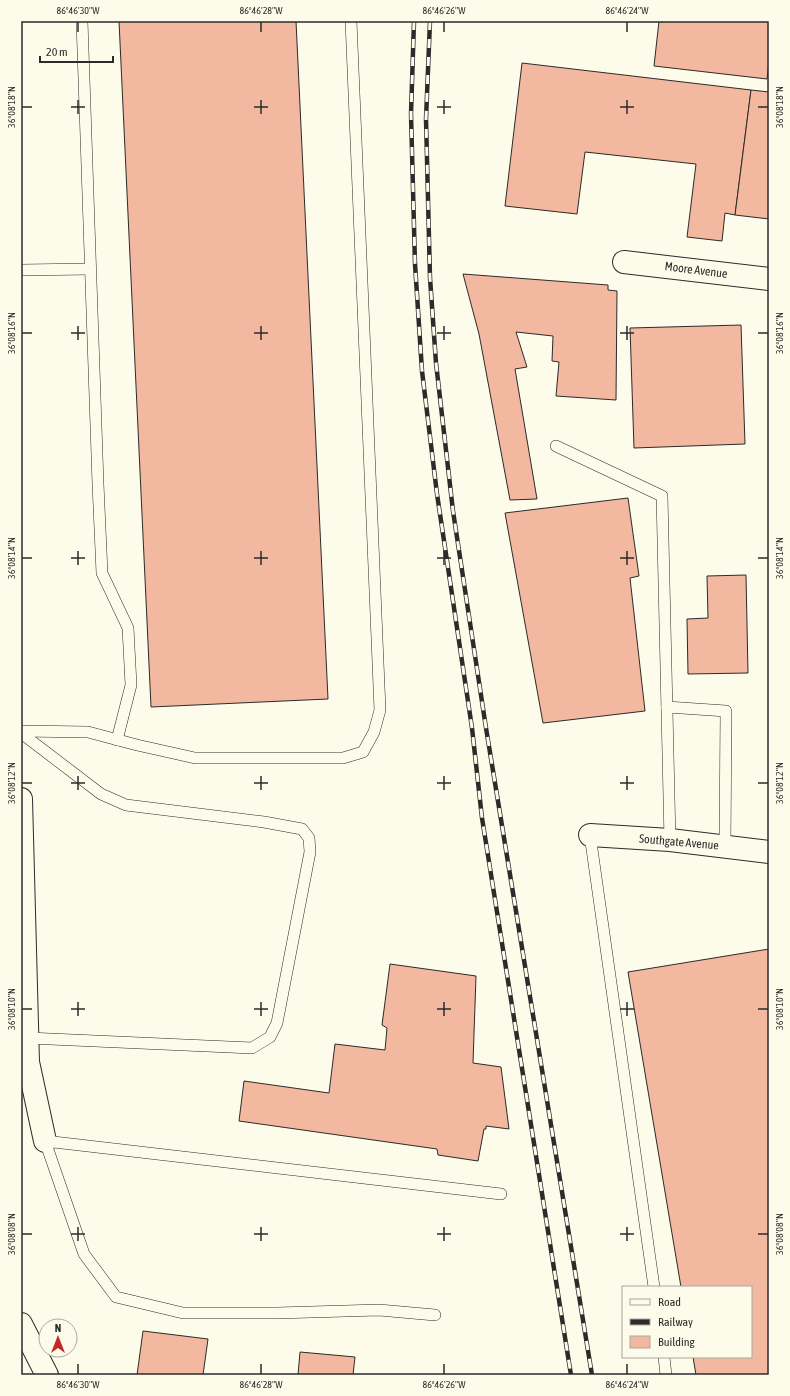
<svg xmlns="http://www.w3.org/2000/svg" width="790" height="1396" viewBox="0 0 790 1396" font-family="'Asap Condensed',sans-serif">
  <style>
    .building { fill: #f2b8a0; stroke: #2b2b2b }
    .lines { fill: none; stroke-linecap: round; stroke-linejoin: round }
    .service-casing { stroke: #2b2b2b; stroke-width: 12 }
    .minor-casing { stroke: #2b2b2b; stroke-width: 24 }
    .motorway-casing { stroke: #2b2b2b; stroke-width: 24 }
    .service { stroke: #fdfbea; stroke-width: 11 }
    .minor { stroke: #fdfbea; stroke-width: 22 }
    .motorway { stroke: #fdfbea; stroke-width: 22 }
    .rail-casing { stroke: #2b2b2b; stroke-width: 4.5 }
    .rail { stroke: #fdfbea; stroke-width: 3; stroke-dasharray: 9; stroke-linecap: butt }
    .ticks { fill: none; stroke: #2b2b2b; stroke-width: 1.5 }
    .labels { text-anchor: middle; stroke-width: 3; stroke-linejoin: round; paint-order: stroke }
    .street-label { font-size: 12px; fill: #2b2b2b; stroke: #fdfbea }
    .neatline { fill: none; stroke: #2b2b2b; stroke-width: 1.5 }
    .ticks-label { font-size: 10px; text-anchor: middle; fill: #2b2b2b }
  </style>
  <rect width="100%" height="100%" fill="#fdfbea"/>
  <g class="building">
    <polygon points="119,21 296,21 328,699 151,707"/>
    <polygon points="659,21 769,21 769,62 767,79 654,66"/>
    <polygon points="522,63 751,90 735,215 725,213 722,241 687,237 696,164 585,152 577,214 505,206"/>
    <polygon points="751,90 769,92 769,219 735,215"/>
    <polygon points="463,274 608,285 608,290 617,291 616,400 556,396 559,362 552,361 553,336 516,332 527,367 515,369 537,499 510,500 479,334"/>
    <polygon points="741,325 745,444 634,448 630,328"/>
    <polygon points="628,498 639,576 630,578 645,711 543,723 505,513"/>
    <polygon points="746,575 748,673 688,674 687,619 708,618 707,576"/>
    <polygon points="769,949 769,1375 696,1375 693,1357 751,1357 751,1287 681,1287 628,972"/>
    <polygon points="390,964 476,976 473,1063 501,1067 509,1129 486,1126 486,1129 484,1129 478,1161 438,1155 437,1149 239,1121 244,1081 329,1093 335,1044 385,1050 387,1028 382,1025"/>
    <polygon points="143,1331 208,1339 203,1375 137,1375"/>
    <polygon points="300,1352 355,1357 353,1375 298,1375"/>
  </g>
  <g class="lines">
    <defs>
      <g id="service">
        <polyline points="82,21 98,484 102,573 128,628 131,685 117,740"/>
        <polyline points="21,270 90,269"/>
        <polyline points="556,446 662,496 670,840"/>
        <polyline points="667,707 726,711 725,846"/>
        <polyline points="21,731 88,732 137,745 195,758 343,758 363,752 374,732 380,710 351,21"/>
        <polyline points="21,733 101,794 126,805 264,822 302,829 309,838 310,852 277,1023 270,1037 252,1048 28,1038"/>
        <polyline points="590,835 654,1287"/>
        <polyline points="435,1315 379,1310 277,1313 183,1313 116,1297 84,1254 45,1141 501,1194"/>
        <polyline points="664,1357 666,1375"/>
      </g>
      <g id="minor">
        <polyline points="624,262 769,279"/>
        <polyline points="21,799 28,1062 45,1141"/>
        <polyline points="590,835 670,840 769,852"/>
      </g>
      <polyline id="motorway" points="21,1324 47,1375"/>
    </defs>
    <use href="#service" class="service-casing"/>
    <use href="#minor" class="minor-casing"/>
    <use href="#motorway" class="motorway-casing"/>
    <use href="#service" class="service"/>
    <use href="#minor" class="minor"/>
    <use href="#motorway" class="motorway"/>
    <defs>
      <g id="rail">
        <polyline points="414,21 411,114 415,264 422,371 437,494 472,728 482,818 571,1375"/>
        <polyline points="430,21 426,119 430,278 436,363 453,511 486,728 592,1375"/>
      </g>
    </defs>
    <use href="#rail" class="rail-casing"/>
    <use href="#rail" class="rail"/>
  </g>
  <path class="ticks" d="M78,22V32M261,22V32M444,22V32M627,22V32M78,100V114M261,100V114M444,100V114M627,100V114M22,107H32M71,107H85M254,107H268M437,107H451M620,107H634M758,107H768M78,326V340M261,326V340M444,326V340M627,326V340M22,333H32M71,333H85M254,333H268M437,333H451M620,333H634M758,333H768M78,551V565M261,551V565M444,551V565M627,551V565M22,558H32M71,558H85M254,558H268M437,558H451M620,558H634M758,558H768M78,776V790M261,776V790M444,776V790M627,776V790M22,783H32M71,783H85M254,783H268M437,783H451M620,783H634M758,783H768M78,1002V1016M261,1002V1016M444,1002V1016M627,1002V1016M22,1009H32M71,1009H85M254,1009H268M437,1009H451M620,1009H634M758,1009H768M78,1227V1241M261,1227V1241M444,1227V1241M627,1227V1241M22,1234H32M71,1234H85M254,1234H268M437,1234H451M620,1234H634M758,1234H768M78,1364V1374M261,1364V1374M444,1364V1374M627,1364V1374"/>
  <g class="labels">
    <g class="street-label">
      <text transform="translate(696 270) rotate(7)" y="4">Moore Avenue</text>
      <text transform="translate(679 842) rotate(5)" y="4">Southgate Avenue</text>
    </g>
  </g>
  <rect width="790" height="1396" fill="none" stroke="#fdfbea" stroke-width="44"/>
  <rect x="622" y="1286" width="130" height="72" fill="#fdfbea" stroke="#a9a89e"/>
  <rect x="630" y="1299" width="20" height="6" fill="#fdfbea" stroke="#a9a89e"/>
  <text x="658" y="1306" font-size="12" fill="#2b2b2b">Road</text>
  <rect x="630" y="1319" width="20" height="6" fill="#2b2b2b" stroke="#a9a89e"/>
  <text x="658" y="1326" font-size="12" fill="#2b2b2b">Railway</text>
  <rect x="630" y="1336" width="20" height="12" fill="#f2b8a0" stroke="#a9a89e"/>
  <text x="658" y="1346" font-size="12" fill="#2b2b2b">Building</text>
  <g transform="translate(58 1338)"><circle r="19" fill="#fdfbea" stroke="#a9a89e"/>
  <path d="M0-3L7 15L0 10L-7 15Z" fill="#c62828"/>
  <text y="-6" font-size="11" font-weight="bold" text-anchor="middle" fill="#2b2b2b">N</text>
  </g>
  <path d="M40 56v6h73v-6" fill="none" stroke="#2b2b2b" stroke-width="2"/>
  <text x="46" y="56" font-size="12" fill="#2b2b2b" stroke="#fdfbea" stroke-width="3" paint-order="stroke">20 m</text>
  <rect x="22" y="22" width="746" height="1352" class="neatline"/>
  <g class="ticks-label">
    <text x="78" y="14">86°46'30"W</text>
    <text x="261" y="14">86°46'28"W</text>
    <text x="444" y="14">86°46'26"W</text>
    <text x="627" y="14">86°46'24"W</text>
    <text transform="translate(11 107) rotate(-90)" y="4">36°08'18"N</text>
    <text transform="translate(779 107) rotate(-90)" y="4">36°08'18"N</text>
    <text transform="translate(11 333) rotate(-90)" y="4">36°08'16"N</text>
    <text transform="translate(779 333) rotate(-90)" y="4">36°08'16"N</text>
    <text transform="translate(11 558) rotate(-90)" y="4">36°08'14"N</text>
    <text transform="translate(779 558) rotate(-90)" y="4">36°08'14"N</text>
    <text transform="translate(11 783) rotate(-90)" y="4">36°08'12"N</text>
    <text transform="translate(779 783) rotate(-90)" y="4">36°08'12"N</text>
    <text transform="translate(11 1009) rotate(-90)" y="4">36°08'10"N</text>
    <text transform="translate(779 1009) rotate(-90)" y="4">36°08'10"N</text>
    <text transform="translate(11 1234) rotate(-90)" y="4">36°08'08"N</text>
    <text transform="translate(779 1234) rotate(-90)" y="4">36°08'08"N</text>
    <text x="78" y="1388">86°46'30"W</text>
    <text x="261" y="1388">86°46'28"W</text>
    <text x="444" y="1388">86°46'26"W</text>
    <text x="627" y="1388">86°46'24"W</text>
  </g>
</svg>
